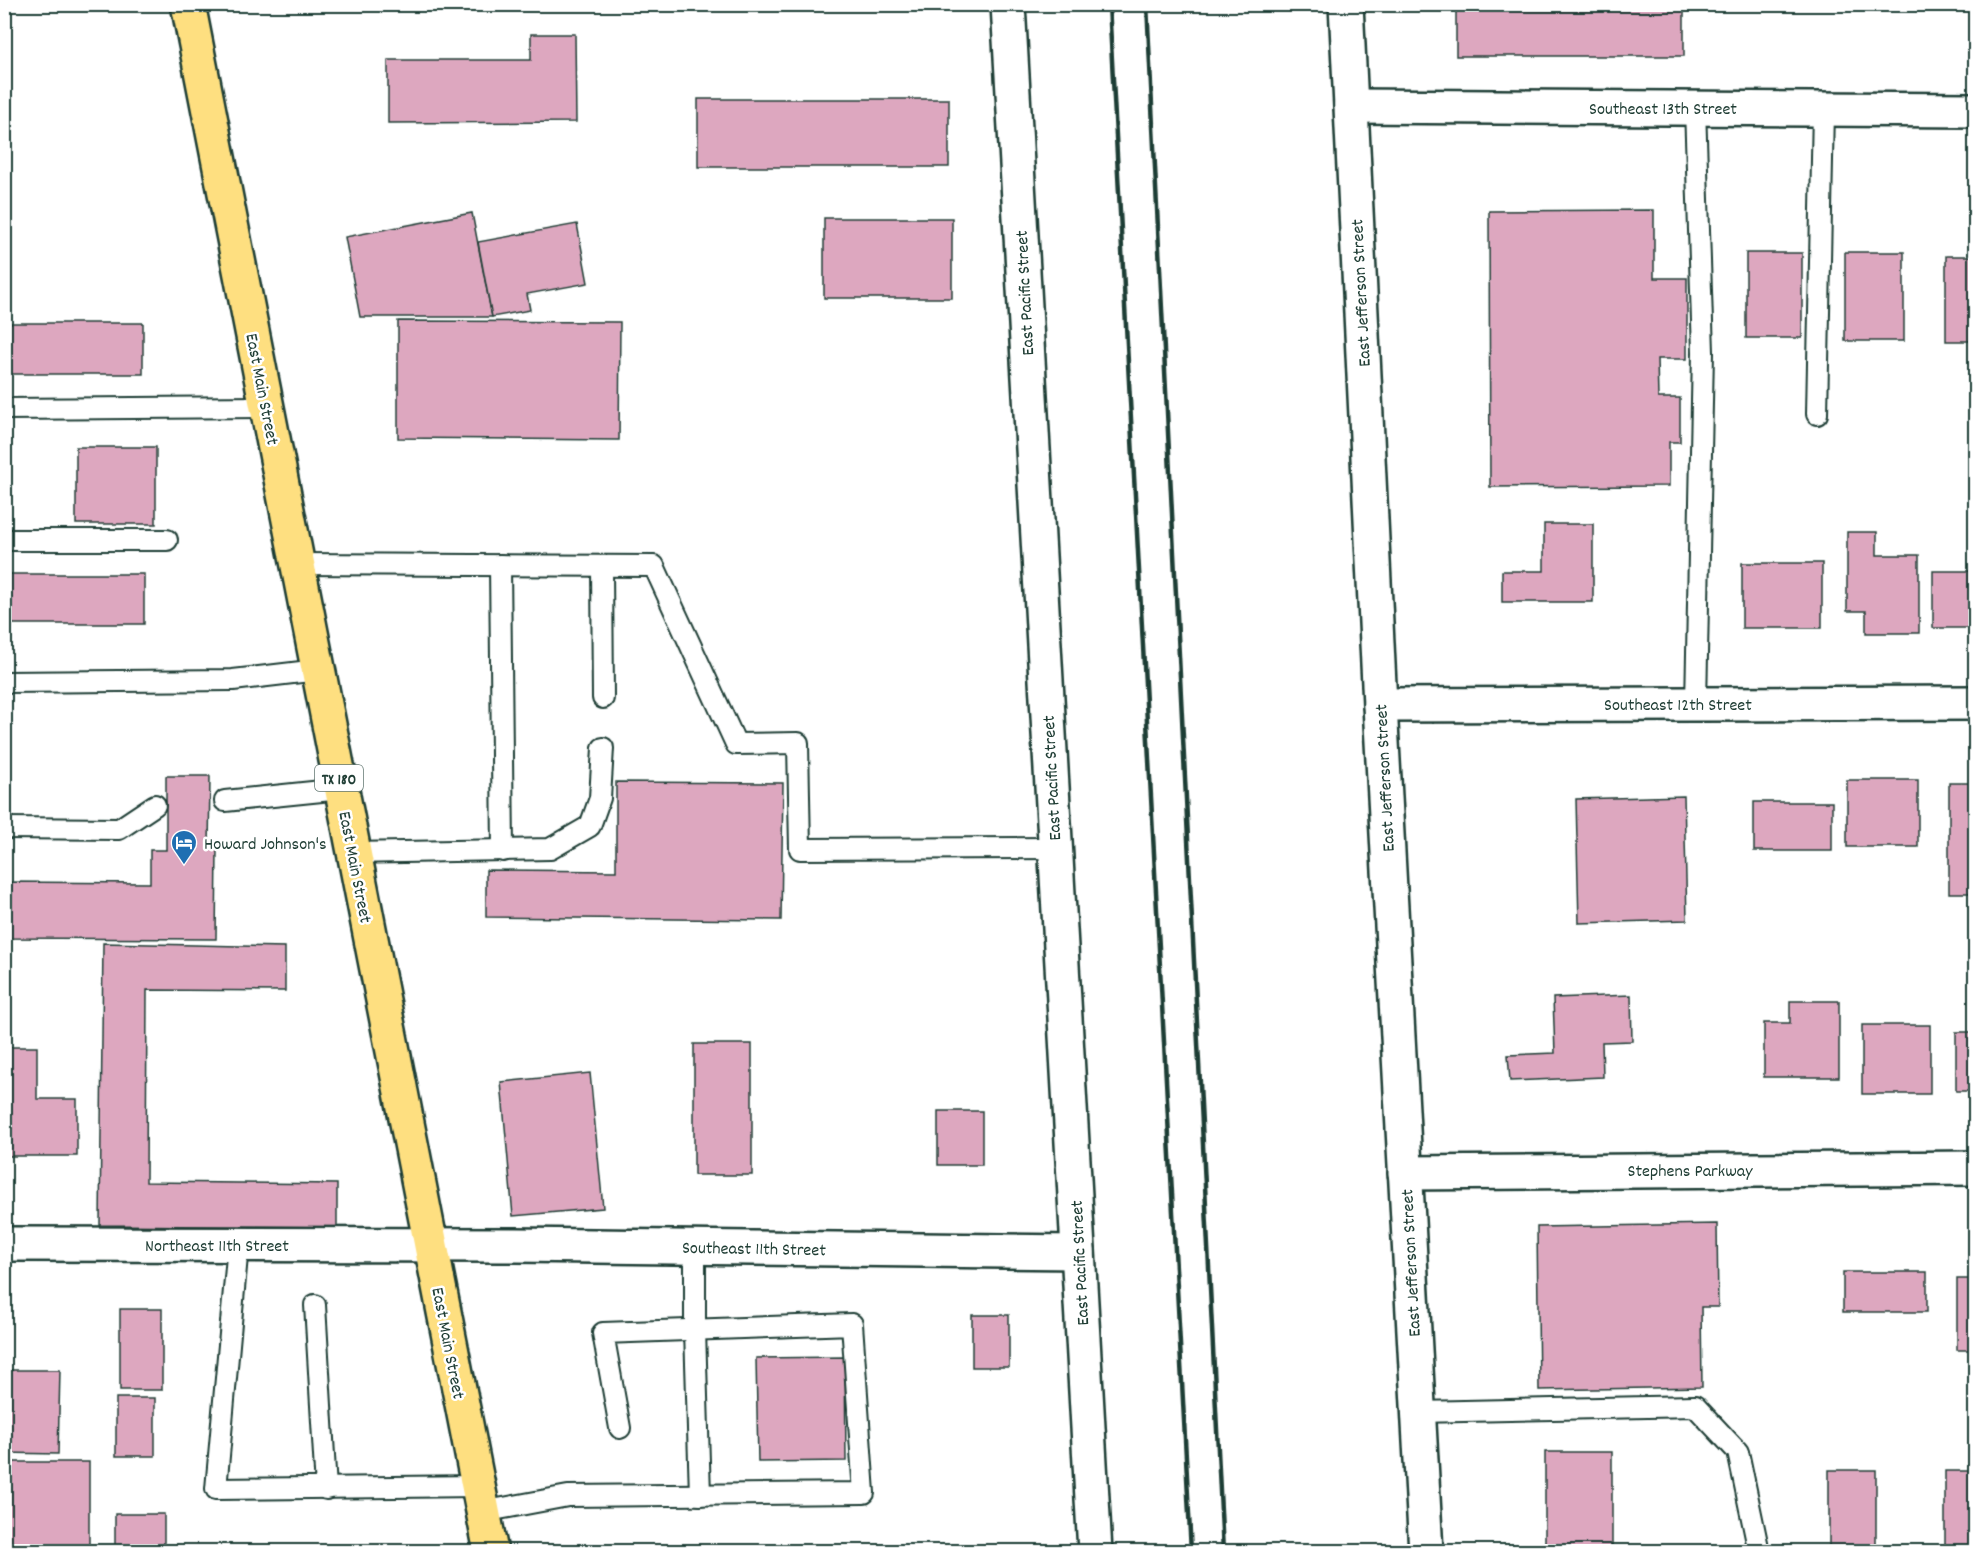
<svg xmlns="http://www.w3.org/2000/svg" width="1980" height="1556" viewBox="0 0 1980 1556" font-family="Dekko,sans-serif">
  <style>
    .building { fill: #dda7bf; stroke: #1f3d34; stroke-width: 1.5 }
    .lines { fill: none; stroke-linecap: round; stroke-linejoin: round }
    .service-casing { stroke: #1f3d34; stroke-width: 24 }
    .minor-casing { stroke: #1f3d34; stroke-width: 38 }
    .secondary-casing { stroke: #1f3d34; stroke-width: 38 }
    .primary-casing { stroke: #1f3d34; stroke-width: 38 }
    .service { stroke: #fff; stroke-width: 20 }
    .minor { stroke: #fff; stroke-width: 33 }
    .secondary { stroke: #fff; stroke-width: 33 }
    .primary { stroke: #fedf80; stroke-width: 33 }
    .rail { stroke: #1f3d34; stroke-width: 4.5 }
    .labels { text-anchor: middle; stroke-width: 5; stroke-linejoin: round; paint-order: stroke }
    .shield { fill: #fff; stroke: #627771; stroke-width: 1.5 }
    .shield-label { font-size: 16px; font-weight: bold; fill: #1f3d34 }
    .street-label { font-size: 18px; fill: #1f3d34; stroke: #fff }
    .poi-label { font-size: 18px; fill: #1f3d34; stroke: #fff; text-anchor: start }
  </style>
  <rect width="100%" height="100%" fill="#fff"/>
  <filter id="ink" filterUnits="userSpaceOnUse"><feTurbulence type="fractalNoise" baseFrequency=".0167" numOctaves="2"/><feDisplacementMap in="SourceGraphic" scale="12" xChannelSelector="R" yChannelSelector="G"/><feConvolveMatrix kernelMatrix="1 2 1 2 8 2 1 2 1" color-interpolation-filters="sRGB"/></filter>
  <g filter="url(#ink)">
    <g class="building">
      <rect x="1456" y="4" width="228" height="52"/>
      <polygon points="531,34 575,34 576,122 388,123 388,60 531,60"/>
      <rect x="698" y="99" width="251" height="68"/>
      <polygon points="1654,210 1654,278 1687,278 1687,359 1657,359 1658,398 1680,398 1680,442 1669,442 1669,486 1490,487 1489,211"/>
      <polygon points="472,213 492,317 360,317 345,237"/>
      <rect x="824" y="218" width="128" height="80"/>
      <polygon points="577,224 588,283 527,294 530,310 492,317 478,242"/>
      <rect x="1845" y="252" width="59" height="89"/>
      <rect x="1746" y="253" width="56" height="85"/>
      <rect x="1946" y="256" width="30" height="85"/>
      <polygon points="398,321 620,322 619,440 398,438"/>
      <rect x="4" y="323" width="139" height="51"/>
      <rect x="76" y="447" width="80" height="77"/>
      <polygon points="1544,524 1593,524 1593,602 1502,602 1502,571 1544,571"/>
      <polygon points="1847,532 1877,532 1877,555 1919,555 1919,633 1866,633 1866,611 1847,611"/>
      <rect x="1742" y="563" width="80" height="65"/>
      <rect x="1933" y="571" width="43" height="57"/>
      <rect x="4" y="574" width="140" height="50"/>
      <polygon points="166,776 210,776 209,848 217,848 216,939 4,938 4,882 150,883 150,850 166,850"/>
      <rect x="1847" y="780" width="71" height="67"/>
      <polygon points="616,782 783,783 781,920 486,917 486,870 616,871"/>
      <rect x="1949" y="783" width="27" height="110"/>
      <polygon points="1684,796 1687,920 1579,923 1576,799"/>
      <rect x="1754" y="802" width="78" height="49"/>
      <polygon points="103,943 285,947 285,991 147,990 146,1182 337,1184 337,1227 100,1225"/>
      <polygon points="1631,995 1632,1041 1602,1042 1603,1077 1510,1081 1508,1055 1555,1053 1553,998"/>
      <polygon points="1790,1001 1839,1001 1839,1077 1764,1077 1764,1023 1790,1023"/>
      <rect x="1862" y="1025" width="68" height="69"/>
      <rect x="1956" y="1032" width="20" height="59"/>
      <rect x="694" y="1044" width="58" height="131"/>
      <polygon points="4,1047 37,1047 37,1099 77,1099 77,1156 4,1156"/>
      <polygon points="590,1073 603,1208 513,1216 501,1082"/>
      <rect x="938" y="1111" width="44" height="54"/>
      <polygon points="1717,1224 1718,1307 1701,1307 1702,1387 1539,1390 1537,1227"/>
      <rect x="1843" y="1272" width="84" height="40"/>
      <rect x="1957" y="1279" width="19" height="71"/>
      <rect x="120" y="1309" width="42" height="81"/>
      <rect x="972" y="1315" width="37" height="52"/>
      <polygon points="845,1357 846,1461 758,1462 756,1358"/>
      <polygon points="4,1370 60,1370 58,1454 4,1453"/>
      <rect x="116" y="1398" width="39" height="58"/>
      <rect x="1545" y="1452" width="67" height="100"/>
      <rect x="4" y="1462" width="85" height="85"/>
      <rect x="1829" y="1470" width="47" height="82"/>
      <rect x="1945" y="1471" width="31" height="81"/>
      <rect x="115" y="1514" width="49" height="33"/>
    </g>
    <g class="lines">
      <defs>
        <g id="service">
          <polyline points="1695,108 1703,352 1696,704"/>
          <polyline points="4,409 267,407"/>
          <polyline points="1817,414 1823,109"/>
          <polyline points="4,540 167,540"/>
          <polyline points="297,564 654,566 736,744 798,743 800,849 1055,848"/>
          <polyline points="500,565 503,851"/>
          <polyline points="602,566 603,698"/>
          <polyline points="4,682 233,680 318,670"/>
          <polyline points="225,801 341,789"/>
          <polyline points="4,828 119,829 155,805"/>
          <polyline points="353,853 550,849 590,826 600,798 603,748"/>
          <polyline points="238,1245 216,1489 478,1486"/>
          <polyline points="695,1248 695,1330 700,1495"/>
          <polyline points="315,1305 326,1489"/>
          <polyline points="1418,1412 1695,1406 1738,1452 1759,1552"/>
          <polyline points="482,1512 568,1496 864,1493 852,1324 603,1333 620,1428"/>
        </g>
        <g id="minor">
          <polyline points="1008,4 1095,1552"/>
          <polyline points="1351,106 1976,110"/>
          <polyline points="1380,705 1976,703"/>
          <polyline points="1405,1173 1976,1168"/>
          <polyline points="4,1244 516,1245 1078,1252"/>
        </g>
        <polyline id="secondary" points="1346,4 1380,705 1426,1552"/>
        <polyline id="primary" points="188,4 491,1552"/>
      </defs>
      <use href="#service" class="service-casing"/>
      <use href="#minor" class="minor-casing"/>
      <use href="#secondary" class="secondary-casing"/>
      <use href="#primary" class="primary-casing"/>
      <use href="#service" class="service"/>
      <use href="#minor" class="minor"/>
      <use href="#secondary" class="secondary"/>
      <use href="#primary" class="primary"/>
      <g class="rail">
        <polyline points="1109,4 1191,1552"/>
        <polyline points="1147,4 1223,1552"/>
      </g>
    </g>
  </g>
  <defs>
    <symbol id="hotel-pin" viewBox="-11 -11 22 30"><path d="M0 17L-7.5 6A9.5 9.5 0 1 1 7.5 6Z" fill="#1f6fb2" stroke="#fff"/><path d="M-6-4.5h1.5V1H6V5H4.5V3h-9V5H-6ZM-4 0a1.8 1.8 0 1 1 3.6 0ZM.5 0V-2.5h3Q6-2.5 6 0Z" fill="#fff"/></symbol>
  </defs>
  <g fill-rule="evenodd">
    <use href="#hotel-pin" x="169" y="828" width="30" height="40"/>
  </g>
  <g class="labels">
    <rect class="shield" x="315" y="765" width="48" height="26" rx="4.5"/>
    <g class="shield-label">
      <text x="339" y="784">TX 180</text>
    </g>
    <g class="street-label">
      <text x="1663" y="114">Southeast 13th Street</text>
      <text transform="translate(1024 293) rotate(-93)" y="6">East Pacific Street</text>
      <text transform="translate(1360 293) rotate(-93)" y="6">East Jefferson Street</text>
      <text transform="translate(263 389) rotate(79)" y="6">East Main Street</text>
      <text x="1678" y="710">Southeast 12th Street</text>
      <text transform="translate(1051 778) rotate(-93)" y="6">East Pacific Street</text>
      <text transform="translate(1384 778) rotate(-93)" y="6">East Jefferson Street</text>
      <text transform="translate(356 867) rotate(79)" y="6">East Main Street</text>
      <text x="1690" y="1176">Stephens Parkway</text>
      <text x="217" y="1251">Northeast 11th Street</text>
      <text transform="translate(754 1248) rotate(1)" y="6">Southeast 11th Street</text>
      <text transform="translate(1079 1263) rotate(-93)" y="6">East Pacific Street</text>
      <text transform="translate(1410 1263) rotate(-93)" y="6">East Jefferson Street</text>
      <text transform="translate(449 1343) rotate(79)" y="6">East Main Street</text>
    </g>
    <g class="poi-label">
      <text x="204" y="849">Howard Johnson's</text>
    </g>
  </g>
  <rect width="1980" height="1556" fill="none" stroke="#fff" stroke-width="24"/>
  <rect x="12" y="12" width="1956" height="1532" fill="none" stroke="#1f3d34" stroke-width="2" filter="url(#ink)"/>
</svg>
